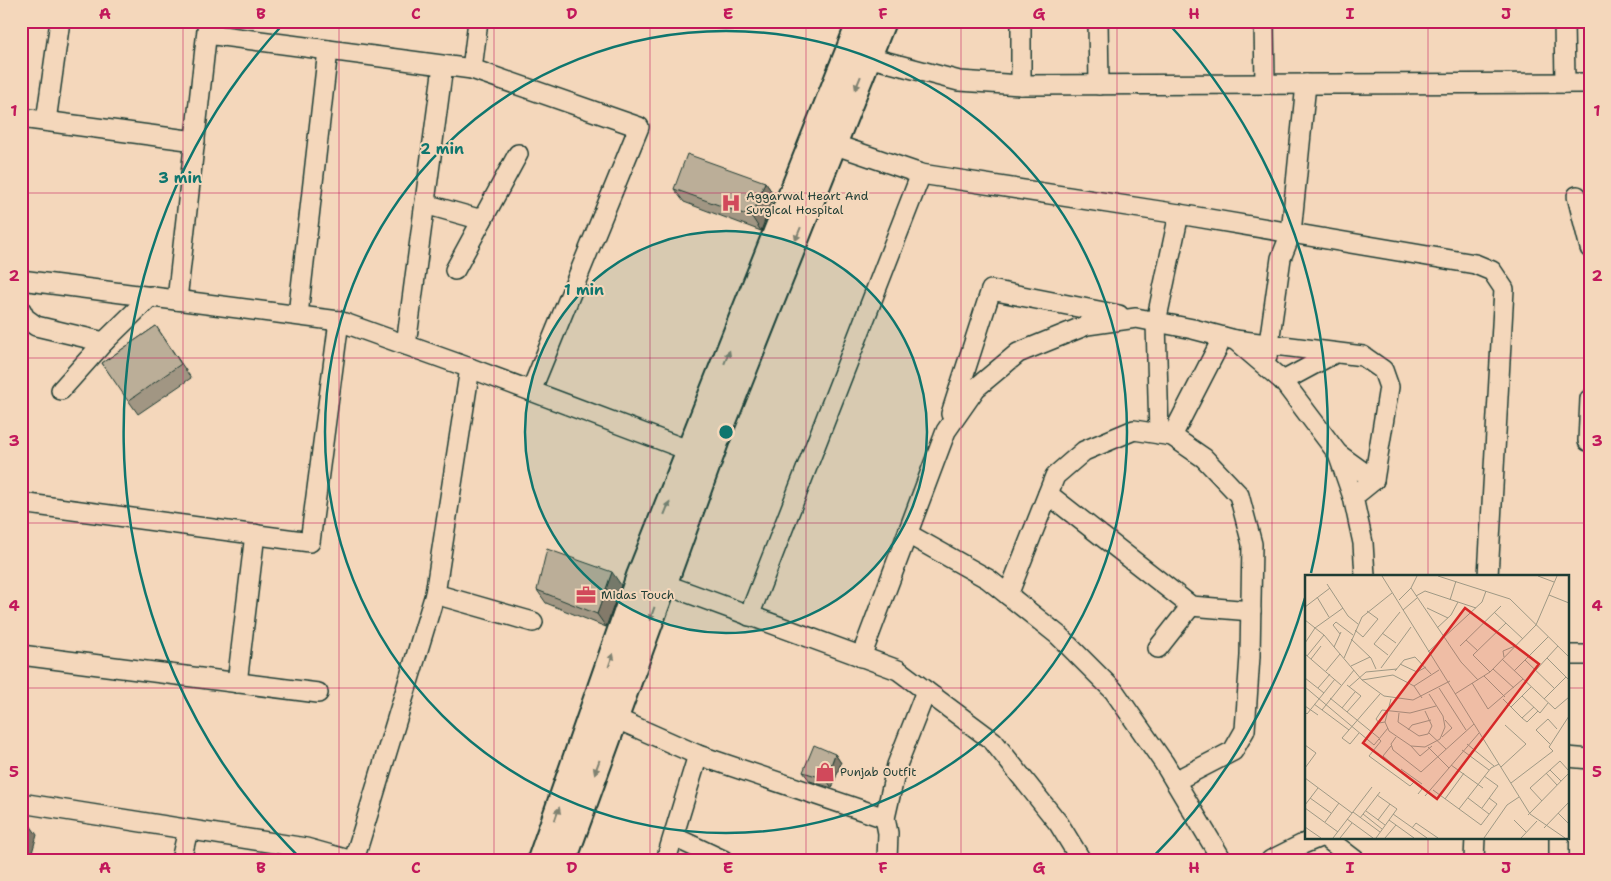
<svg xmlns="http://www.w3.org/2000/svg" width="1611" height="881" viewBox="0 0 1611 881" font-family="'Shantell Sans',sans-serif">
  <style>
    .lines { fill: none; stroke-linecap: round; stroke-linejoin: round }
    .street-casing { stroke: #1f3d34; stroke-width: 22 }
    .secondary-casing { stroke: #1f3d34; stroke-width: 30 }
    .street { stroke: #f4d7bb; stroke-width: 19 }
    .secondary { stroke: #f4d7bb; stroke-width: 26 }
    .wall { fill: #a19683; stroke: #1f3d34 }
    .shaded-wall { fill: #837a6a; stroke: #1f3d34 }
    .building { fill: #bbae98; stroke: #1f3d34 }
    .oneway { fill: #7f8271 }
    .grid { fill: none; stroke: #c2185b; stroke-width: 1; stroke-opacity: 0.55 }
    .ring { fill: none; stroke: #0f766e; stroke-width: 2.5 }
    .labels { text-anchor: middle; stroke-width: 4; stroke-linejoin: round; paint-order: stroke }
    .poi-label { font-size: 12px; fill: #1f3d34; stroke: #f4d7bb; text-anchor: start }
    .inset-road { fill: none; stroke: #9f9985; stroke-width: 1 }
    .view { fill: #d62828; fill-opacity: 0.15; stroke: #d62828; stroke-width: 2.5 }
    .inset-edge { fill: none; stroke: #1f3d34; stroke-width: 2.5 }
    .centre { fill: #0f766e; stroke: #f4d7bb; stroke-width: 2.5 }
    .ring-label { font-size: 15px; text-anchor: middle; font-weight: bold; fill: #0f766e; stroke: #f4d7bb; stroke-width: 4; stroke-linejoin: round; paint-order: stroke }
    .neatline { fill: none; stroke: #c2185b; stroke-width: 2 }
    .grid-label { font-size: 16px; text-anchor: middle; font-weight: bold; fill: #c2185b }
  </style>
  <rect width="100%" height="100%" fill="#f4d7bb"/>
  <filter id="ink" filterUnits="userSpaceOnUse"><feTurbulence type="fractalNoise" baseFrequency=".02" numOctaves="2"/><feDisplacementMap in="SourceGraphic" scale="10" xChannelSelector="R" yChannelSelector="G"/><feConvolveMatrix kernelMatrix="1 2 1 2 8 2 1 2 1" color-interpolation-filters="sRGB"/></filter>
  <g filter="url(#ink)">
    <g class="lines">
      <defs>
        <g id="street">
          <polyline points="1098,21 1099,85"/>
          <polyline points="1264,21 1265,84"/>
          <polyline points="1564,21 1565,83"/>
          <polyline points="207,34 472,69 639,127 531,391"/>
          <polyline points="868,57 959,81 1021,85 1590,83"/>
          <polyline points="472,69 478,21"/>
          <polyline points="1021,85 1021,21"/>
          <polyline points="21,118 195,141"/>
          <polyline points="46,121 60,21"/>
          <polyline points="833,144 921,174 1179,214 1475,264 1492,271 1504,289 1488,576"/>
          <polyline points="1577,196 1590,248"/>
          <polyline points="425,204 482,220"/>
          <polyline points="455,270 518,154"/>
          <polyline points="21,280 339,321 470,368 701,455"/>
          <polyline points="177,300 208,21"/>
          <polyline points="21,310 25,318 36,326 104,342 151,296"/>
          <polyline points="298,315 328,50"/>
          <polyline points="1235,340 1363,356 1383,370 1389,387 1374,480 1353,497"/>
          <polyline points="406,345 443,66"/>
          <polyline points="1267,357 1281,258 1291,233 1306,84"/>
          <polyline points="1283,381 1335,353"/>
          <polyline points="61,390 104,342"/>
          <polyline points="951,414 991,290 1119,315"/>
          <polyline points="1159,434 1156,322 1179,214"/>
          <polyline points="1172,436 1223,337"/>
          <polyline points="1588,441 1590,399"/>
          <polyline points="1338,454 1374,480"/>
          <polyline points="1048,494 1191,606 1251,611"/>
          <polyline points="21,503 310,542 339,321"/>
          <polyline points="908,534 988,579 1058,635 1114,691 1164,763 1222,860"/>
          <polyline points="653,580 898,670 993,741 1059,824 1081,860"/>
          <polyline points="435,594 533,622"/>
          <polyline points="1008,595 1055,476 1084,451 1134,430 1172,436 1204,458 1239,495 1252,544 1250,656 1245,730 1233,751 1175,781"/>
          <polyline points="749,616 921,174"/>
          <polyline points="1158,648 1191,606"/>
          <polyline points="21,655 318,693"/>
          <polyline points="1567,655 1590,655"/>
          <polyline points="861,657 946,431 976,388 1018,353 1087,325 1136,318 1193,329 1235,340 1283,381 1338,454 1353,497 1363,543 1365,576"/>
          <polyline points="237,683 255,534"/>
          <polyline points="615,718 698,755 885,818"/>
          <polyline points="1567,757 1590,759"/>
          <polyline points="21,803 306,848 349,860"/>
          <polyline points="674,837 723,860"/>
          <polyline points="1325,837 1355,860"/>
          <polyline points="181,860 188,830"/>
          <polyline points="354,860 435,594 470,368"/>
          <polyline points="666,860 698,755"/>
          <polyline points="887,860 888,833 885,818 897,765 926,691"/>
          <polyline points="1271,860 1303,844 1320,837"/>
          <polyline points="1474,860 1475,837"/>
          <polyline points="1559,860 1559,837"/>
        </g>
        <g id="secondary">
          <polyline points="541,860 640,576 861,21"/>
          <polyline points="563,860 719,431 882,21"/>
        </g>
      </defs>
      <use href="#street" class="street-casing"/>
      <use href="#secondary" class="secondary-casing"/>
      <use href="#street" class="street"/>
      <use href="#secondary" class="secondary"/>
    </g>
    <g class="wall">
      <polygon points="765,182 774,195 761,231 684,202 674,189"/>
      <polygon points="156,326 191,378 138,414 102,363"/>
      <polygon points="621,585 606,627 546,603 537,590"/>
      <polygon points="835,754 841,763 832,788 810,781 803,772"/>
    </g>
    <g class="shaded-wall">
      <polygon points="765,182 774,195 761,231 752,217"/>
      <polygon points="612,572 621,585 606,627 597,614"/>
      <polygon points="835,754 841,763 832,788 826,779"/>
      <polygon points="28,822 37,835 30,860 21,860 21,844"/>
    </g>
    <g class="building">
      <polygon points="687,154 765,182 752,217 674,189"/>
      <polygon points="156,326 181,364 128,401 102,363"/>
      <polygon points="547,549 612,572 597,614 537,590"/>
      <polygon points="814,745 835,754 826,779 803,772"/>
      <polygon points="21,819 28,822 21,844"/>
    </g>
    <defs><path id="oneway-solid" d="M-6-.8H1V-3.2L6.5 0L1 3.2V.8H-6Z" transform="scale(1.25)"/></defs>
    <g class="oneway">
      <use href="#oneway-solid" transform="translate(858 83) rotate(112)"/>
      <use href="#oneway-solid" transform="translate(798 234) rotate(112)"/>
      <use href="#oneway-solid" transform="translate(727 357) rotate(-68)"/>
      <use href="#oneway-solid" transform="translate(667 508) rotate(-68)"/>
      <use href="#oneway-solid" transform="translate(652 614) rotate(110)"/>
      <use href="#oneway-solid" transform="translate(611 660) rotate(-71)"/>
      <use href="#oneway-solid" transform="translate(597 767) rotate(110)"/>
      <use href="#oneway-solid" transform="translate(557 814) rotate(-71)"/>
    </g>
  </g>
  <path class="grid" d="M183,21V860M339,21V860M494,21V860M650,21V860M806,21V860M961,21V860M1117,21V860M1272,21V860M1428,21V576M21,193H1590M21,358H1590M21,523H1590M21,688H1306M1567,688H1590M1428,837V860"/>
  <circle cx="726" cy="432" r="201" fill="#0f766e" fill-opacity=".12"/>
  <g class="ring">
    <circle cx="726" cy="432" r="201"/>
    <circle cx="726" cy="432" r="401"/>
    <path d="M1305 598A602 602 0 0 1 1152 858M300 858A602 602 0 0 1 286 21M1166 21A602 602 0 0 1 1311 573"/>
  </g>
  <defs>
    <symbol id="hospital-bare" viewBox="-9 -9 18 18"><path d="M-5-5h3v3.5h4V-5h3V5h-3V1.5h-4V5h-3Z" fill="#d1495b" stroke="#f4d7bb" stroke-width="2.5" paint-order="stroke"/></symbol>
    <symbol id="office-bare" viewBox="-9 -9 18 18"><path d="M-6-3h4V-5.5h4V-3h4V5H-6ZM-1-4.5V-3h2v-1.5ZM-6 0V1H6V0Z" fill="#d1495b" stroke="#f4d7bb" stroke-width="2.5" paint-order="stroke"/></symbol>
    <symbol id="shop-bare" viewBox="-9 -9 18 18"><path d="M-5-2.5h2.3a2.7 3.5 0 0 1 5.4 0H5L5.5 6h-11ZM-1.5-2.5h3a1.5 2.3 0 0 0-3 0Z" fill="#d1495b" stroke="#f4d7bb" stroke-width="2.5" paint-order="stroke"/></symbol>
  </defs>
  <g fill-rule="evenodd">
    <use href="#hospital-bare" x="717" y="189" width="28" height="28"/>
    <use href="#office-bare" x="572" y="581" width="28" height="28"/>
    <use href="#shop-bare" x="811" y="758" width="28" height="28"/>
  </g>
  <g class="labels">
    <g class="poi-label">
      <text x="746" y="200">Aggarwal Heart And<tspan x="746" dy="14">Surgical Hospital</tspan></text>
      <text x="601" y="599">Midas Touch</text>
      <text x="840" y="776">Punjab Outfit</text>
    </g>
  </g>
  <g transform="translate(1305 575)">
    <rect width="264" height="264" fill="#f4d7bb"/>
    <path class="inset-road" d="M77,1L225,239L260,263M133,1L205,24L264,82M233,1L249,7M22,9L43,41L53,49M106,13L156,87L173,105M244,20L264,28M111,21L120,16L171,33M12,22L24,42M94,25L106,13L112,1M145,25L151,6M0,32L25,13M122,33L143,43M98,35L112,23M189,37L218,64M0,45L19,60L57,105L79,121L108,125L145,106M132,53L146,40L153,27M50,55L58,62L73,44L62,36M77,58L91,68M35,59L28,50L31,47L48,60M46,64L66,83L71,94M161,65L173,76M0,68L10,53L38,33M155,71L196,31M29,72L36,57M123,77L177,27L181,16M0,79L36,110M83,80L69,69L95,37M2,81L19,60M199,82L198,76L210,71M39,83L57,42L87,18M242,83L264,105M6,84L16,71M197,84L250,134L264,122M220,85L250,114M95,89L112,97L121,92M46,91L65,82M76,93L106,52M188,94L209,113M231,95L253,71M21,96L35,79M90,96L99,85L110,82L126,99M209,96L243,62M185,97L168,80L201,48M179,101L200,122M0,103L19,118M57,105L88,100L109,111L117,123M167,108L183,134L218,104M42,110L56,121L42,137M109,111L134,95M0,112L69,170L83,153M44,112L61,97L92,94M13,113L25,99M134,113L161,155M150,119L185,97L231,50L252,1M217,121L235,138L243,128M25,123L74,163M86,124L80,147L84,156L106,171L120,172L135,164L140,152L138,141L124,119M198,124L217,143L229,132M239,124L261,102M9,129L44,155M0,131L13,140M206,132L226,112M37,133L50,117M17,135L49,95M0,137L2,139L30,104M94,138L93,147L114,161L123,159L127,151L120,136M217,143L222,147L233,136M80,147L74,148L71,144L77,135L105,138L131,131M103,155L107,150L126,145M54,158L45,169L37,163L75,119M124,158L141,174M91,162L86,169L88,175L116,197L169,149M137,162L147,153L140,145M74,164L76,166L64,181L105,211L110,206M162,169L189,191M245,169L231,155L243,144L252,154M0,170L11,178L0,193M86,171L78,181L91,192M106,171L115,181L127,171M123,172L144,193M157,175L184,195M146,190L178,213M196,192L221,169L200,150M96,194L117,209M245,195L256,206M241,198L252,210M0,203L47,238M109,207L117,214L113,219M206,208L248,176L244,172L264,141M128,215L176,250L192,229L184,223M120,221L174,158M5,223L26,238M163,223L184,239M140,224L159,198M237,226L225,213L255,186L264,196M0,230L13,213M0,233L33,257M177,233L193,211L179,201M154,234L186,193L194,189M61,236L80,250M48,237L75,257M253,238L264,249M58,239L77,254M88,239L122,263M223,240L264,198M55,243L75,217M42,244L68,263M73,245L85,229M84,245L109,263M209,245L221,257M20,247L34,228M0,252L16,263M107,253L111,248L133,263M239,253L264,227M28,263L67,212M35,263L47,248M71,263L92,234L72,220M80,263L91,250M179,263L202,230L214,222M216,263L232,246"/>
    <path class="view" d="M160,33L234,89L132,224L58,168Z"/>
    <rect width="264" height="264" class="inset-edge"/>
  </g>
  <circle cx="726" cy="432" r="8" class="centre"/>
  <g class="ring-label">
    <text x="442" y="154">2 min</text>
    <text x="180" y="183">3 min</text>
    <text x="584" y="295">1 min</text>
  </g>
  <rect width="1611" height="881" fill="none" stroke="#f4d7bb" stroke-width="55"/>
  <rect x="28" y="28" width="1556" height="826" class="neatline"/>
  <g class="grid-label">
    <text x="105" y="19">A</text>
    <text x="261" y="19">B</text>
    <text x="416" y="19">C</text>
    <text x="572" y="19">D</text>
    <text x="728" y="19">E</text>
    <text x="883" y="19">F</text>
    <text x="1039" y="19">G</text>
    <text x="1194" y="19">H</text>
    <text x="1350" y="19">I</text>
    <text x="1506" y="19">J</text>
    <text x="14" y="116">1</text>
    <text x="1597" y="116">1</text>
    <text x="14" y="281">2</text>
    <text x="1597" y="281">2</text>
    <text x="14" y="446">3</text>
    <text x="1597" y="446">3</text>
    <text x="14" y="611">4</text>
    <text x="1597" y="611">4</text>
    <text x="14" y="777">5</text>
    <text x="1597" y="777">5</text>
    <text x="105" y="873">A</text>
    <text x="261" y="873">B</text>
    <text x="416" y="873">C</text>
    <text x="572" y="873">D</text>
    <text x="728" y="873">E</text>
    <text x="883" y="873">F</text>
    <text x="1039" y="873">G</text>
    <text x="1194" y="873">H</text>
    <text x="1350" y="873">I</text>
    <text x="1506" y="873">J</text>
  </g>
</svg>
